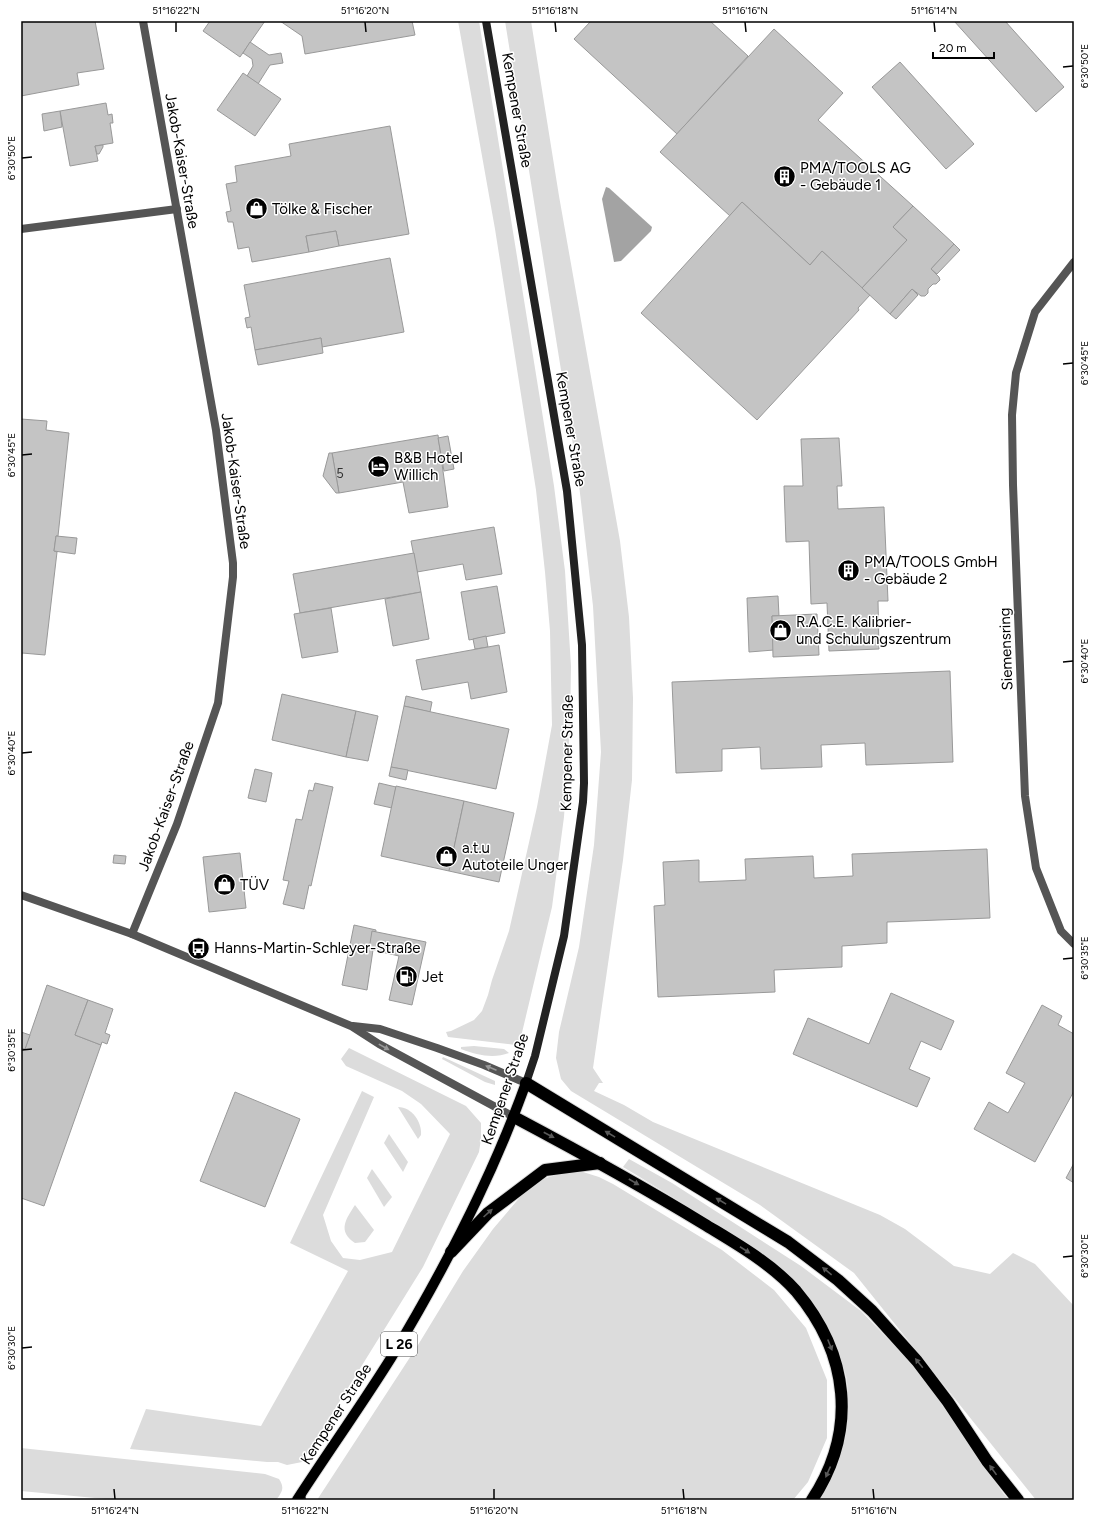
<svg xmlns="http://www.w3.org/2000/svg" width="1095" height="1521" viewBox="0 0 1095 1521" font-family="Figtree,sans-serif">
  <style>
    .green { fill: #dcdcdc }
    .water { fill: #a3a3a3 }
    .building { fill: #c4c4c4; stroke: #999 }
    .lines { fill: none; stroke-linecap: round; stroke-linejoin: round }
    .primary-casing { stroke: #dbdbdb; stroke-width: 12 }
    .highway-casing { stroke: #dbdbdb; stroke-width: 14 }
    .street { stroke: #555; stroke-width: 8 }
    .secondary { stroke: #222; stroke-width: 8 }
    .primary { stroke: #000; stroke-width: 10 }
    .highway { stroke: #000; stroke-width: 12 }
    .oneway { fill: #999 }
    .oneway2 { fill: #595959 }
    .ticks { fill: none; stroke: #000; stroke-width: 1.5 }
    .labels { text-anchor: middle; stroke-width: 3; stroke-linejoin: round; paint-order: stroke }
    .number-label { font-size: 13px; fill: #313131 }
    .shield { fill: #fff; stroke: #4c4c4c; stroke-width: 1 }
    .shield-label { font-size: 14px; font-weight: bold; fill: #000 }
    .street-label { font-size: 15px; fill: #000; stroke: #fff }
    .poi-label { font-size: 15px; fill: #000; stroke: #fff; text-anchor: start }
    .neatline { fill: none; stroke: #000; stroke-width: 1.5 }
    .ticks-label { font-size: 10px; text-anchor: middle; fill: #000 }
  </style>
  <rect width="100%" height="100%" fill="#fff"/>
  <g class="green">
    <polygon points="458,21 479,21 554,486 565,571 571,666 570,728 564,817 552,907 520,1041 516,1045 448,1037 446,1032 451,1031 474,1020 482,1011 488,995 492,980 509,931 537,807 552,725 550,631 545,572 536,490 495,229"/>
    <polygon points="505,21 531,21 559,196 620,541 629,617 633,698 632,780 623,860 593,1068 603,1083 599,1083 594,1091 624,1105 653,1122 880,1215 905,1229 954,1266 990,1274 1013,1253 1035,1264 1074,1306 1074,1500 1036,1500 854,1273 760,1205 571,1091 561,1079 556,1058 559,1032 579,947 594,845 601,752 593,606 578,476"/>
    <path d="M474,1046L504,1049L509,1053C493,1059 477,1055 461,1049V1047Z"/>
    <polygon points="349,1048 466,1106 481,1123 481,1139 479,1152 423,1267 302,1462 287,1465 278,1462 267,1462 130,1449 146,1409 261,1426 348,1271 290,1243 362,1091 374,1097 323,1215 331,1241 343,1258 360,1260 392,1252 450,1134 421,1104 402,1091 346,1066 341,1059"/>
    <polygon points="443,1057 495,1081 495,1085 485,1082 442,1059"/>
    <path d="M398,1107C412,1107 422,1122 421,1135L418,1139Z"/>
    <polygon points="389,1134 408,1162 403,1172 384,1143"/>
    <path d="M629,1159L672,1183L801,1266L861,1311L917,1369L1003,1493L1009,1500H819C830,1481 840,1461 845,1439C849,1425 849,1389 846,1376C839,1348 819,1305 798,1285C789,1275 776,1268 765,1259C720,1225 671,1196 623,1167Z"/>
    <polygon points="372,1169 392,1197 384,1207 367,1178"/>
    <polygon points="583,1172 599,1177 613,1184 722,1250 774,1290 806,1328 827,1380 827,1438 808,1482 793,1500 317,1500 418,1345 463,1271 493,1229 527,1189 542,1179 564,1173"/>
    <path d="M355,1205L374,1230L365,1242L355,1243C337,1231 346,1219 355,1205Z"/>
    <path d="M21,1448L265,1474L279,1479C285,1488 282,1492 276,1500H116L21,1491Z"/>
  </g>
  <polygon class="water" points="606,187 609,188 652,227 651,231 621,261 614,262 602,199"/>
  <g class="building">
    <polygon points="21,21 95,21 104,69 77,73 79,85 21,96"/>
    <polygon points="210,21 265,21 240,57 203,31"/>
    <polygon points="280,21 412,21 415,35 305,54 302,36"/>
    <polygon points="591,21 710,21 748,56 677,134 574,39"/>
    <polygon points="954,21 1005,21 1064,87 1036,112"/>
    <polygon points="774,29 843,93 818,120 913,206 893,227 907,240 862,288 822,251 810,265 742,202 730,216 660,152"/>
    <polygon points="250,42 269,55 281,53 283,63 270,65 258,84 247,76 253,66 252,59 243,53"/>
    <polygon points="900,62 974,144 946,169 872,87"/>
    <polygon points="243,73 281,99 255,136 217,110"/>
    <polygon points="106,103 108,115 112,114 113,123 110,123 113,143 95,146 98,161 70,166 60,111"/>
    <polygon points="60,111 62,127 44,131 42,114"/>
    <polygon points="390,126 409,234 339,246 336,231 306,236 309,252 252,262 249,247 238,249 233,222 228,222 226,212 231,211 226,184 237,182 235,166 291,156 289,144"/>
    <polygon points="103,145 103,147 99,154 97,154 95,146"/>
    <polygon points="742,202 810,265 822,251 870,295 858,308 859,310 757,420 641,313"/>
    <polygon points="913,206 954,244 931,269 939,277 940,280 936,284 933,284 928,289 928,293 925,296 921,296 912,289 890,314 862,288 907,240 893,227"/>
    <polygon points="336,231 339,246 309,252 306,236"/>
    <polygon points="954,244 960,250 937,274 931,269"/>
    <polygon points="390,258 404,332 322,347 321,338 255,350 251,327 247,328 245,318 250,317 244,285"/>
    <polygon points="912,289 918,295 896,319 890,314"/>
    <polygon points="321,338 323,353 258,365 255,350"/>
    <polygon points="21,419 47,421 46,430 69,433 58,536 56,536 54,551 57,552 45,655 22,653 21,658"/>
    <polygon points="438,435 448,507 409,513 403,482 339,493 332,453"/>
    <polygon points="448,436 454,469 444,471 438,438"/>
    <polygon points="839,438 842,486 837,486 838,509 884,507 888,601 878,601 879,649 829,651 827,603 811,604 809,541 786,542 784,486 803,486 801,439"/>
    <polygon points="329,453 332,453 339,493 336,493 323,476"/>
    <polygon points="494,527 502,574 466,580 463,564 417,572 411,541"/>
    <polygon points="56,536 77,538 75,554 54,551"/>
    <polygon points="414,553 421,592 300,613 293,574"/>
    <polygon points="497,586 505,633 469,640 461,592"/>
    <polygon points="421,592 429,639 393,646 385,599"/>
    <polygon points="778,596 779,616 772,616 774,650 749,652 747,598"/>
    <polygon points="331,608 338,652 302,658 294,614"/>
    <polygon points="817,614 819,655 773,657 772,616"/>
    <polygon points="486,636 488,647 475,649 473,639"/>
    <polygon points="499,645 507,692 471,699 468,682 422,690 416,660"/>
    <polygon points="950,671 953,762 866,765 865,743 821,745 822,767 761,769 760,747 722,749 722,771 676,773 672,682"/>
    <polygon points="282,694 356,711 346,757 272,740"/>
    <polygon points="406,696 432,702 430,712 404,706"/>
    <polygon points="404,706 509,729 496,789 391,767"/>
    <polygon points="356,711 378,716 368,761 346,757"/>
    <polygon points="391,767 408,770 406,780 389,776"/>
    <polygon points="255,769 272,773 266,802 248,798"/>
    <polygon points="315,783 333,787 311,886 309,885 304,909 283,904 289,881 283,880 296,819 302,820 309,790 313,791"/>
    <polygon points="379,783 396,787 392,808 374,804"/>
    <polygon points="396,786 464,801 449,871 381,856"/>
    <polygon points="464,801 514,813 499,882 449,871"/>
    <polygon points="987,849 990,918 887,922 887,943 842,946 842,967 774,970 775,992 658,997 654,906 665,905 663,862 699,860 699,882 746,880 745,859 813,856 814,878 853,876 852,854"/>
    <polygon points="240,853 246,908 209,912 203,857"/>
    <polygon points="114,855 126,856 125,864 113,863"/>
    <polygon points="354,925 376,930 367,990 342,985"/>
    <polygon points="372,931 426,942 412,1005 389,1000 399,956 369,949"/>
    <polygon points="47,985 88,1000 75,1035 101,1045 44,1206 21,1198 21,1048 25,1049"/>
    <polygon points="891,993 954,1021 941,1050 921,1041 909,1069 930,1078 917,1107 793,1054 808,1018 869,1044"/>
    <polygon points="88,1000 113,1009 105,1033 110,1035 107,1044 102,1042 101,1045 75,1035"/>
    <polygon points="1042,1005 1062,1016 1058,1025 1074,1034 1074,1091 1035,1162 974,1129 989,1102 1008,1113 1025,1083 1006,1073"/>
    <polygon points="21,1032 30,1035 25,1049 21,1048"/>
    <polygon points="235,1092 300,1119 265,1207 200,1181"/>
    <polygon points="1074,1163 1074,1183 1066,1178"/>
  </g>
  <g class="lines">
    <defs>
      <path id="primary" d="M297,1500C328,1452 361,1406 391,1358C444,1270 491,1180 526,1083"/>
      <g id="highway">
        <polyline points="526,1083 788,1242 838,1280 872,1311 917,1361 948,1402 987,1461 1018,1500"/>
        <path d="M514,1117C578,1151 642,1186 704,1224C735,1243 771,1263 796,1291C849,1354 858,1430 812,1500"/>
        <polyline points="451,1252 488,1213 545,1170 600,1163"/>
      </g>
    </defs>
    <use href="#primary" class="primary-casing"/>
    <use href="#highway" class="highway-casing"/>
    <g class="street">
      <polyline points="21,229 177,209"/>
      <polyline points="1074,262 1035,312 1016,373 1012,415 1013,485 1025,796 1036,868 1061,931 1074,944"/>
      <polyline points="21,895 132,934 351,1026 379,1044 514,1117"/>
      <polyline points="132,934 177,824 218,703 233,577 233,563 216,430 143,21"/>
      <polyline points="353,1026 380,1029 437,1048 484,1065 526,1083"/>
    </g>
    <polyline class="secondary" points="486,21 567,491 582,645 584,783 583,802 564,936 535,1056 526,1083"/>
    <use href="#primary" class="primary"/>
    <use href="#highway" class="highway"/>
  </g>
  <defs><path id="oneway-solid" d="M-6-.8H1V-3.2L6.5 0L1 3.2V.8H-6Z"/></defs>
  <g class="oneway">
    <use href="#oneway-solid" transform="translate(384 1047) rotate(29)"/>
    <use href="#oneway-solid" transform="translate(491 1068) rotate(-157)"/>
  </g>
  <g class="oneway2">
    <use href="#oneway-solid" transform="translate(610 1134) rotate(-149)"/>
    <use href="#oneway-solid" transform="translate(549 1135) rotate(28)"/>
    <use href="#oneway-solid" transform="translate(634 1182) rotate(30)"/>
    <use href="#oneway-solid" transform="translate(721 1201) rotate(-149)"/>
    <use href="#oneway-solid" transform="translate(488 1213) rotate(-42)"/>
    <use href="#oneway-solid" transform="translate(745 1250) rotate(33)"/>
    <use href="#oneway-solid" transform="translate(827 1271) rotate(-141)"/>
    <use href="#oneway-solid" transform="translate(830 1345) rotate(68)"/>
    <use href="#oneway-solid" transform="translate(919 1363) rotate(-129)"/>
    <use href="#oneway-solid" transform="translate(993 1470) rotate(-126)"/>
    <use href="#oneway-solid" transform="translate(828 1472) rotate(114)"/>
  </g>
  <path class="ticks" d="M176,22V32M365,22L366,32M555,22L556,32M745,22L746,32M934,22L935,32M1063,67L1073,66M22,158L32,157M1063,364L1073,363M22,455L32,454M1063,662L1073,661M22,753L32,752M1063,959L1073,958M22,1050L32,1049M1063,1257L1073,1256M22,1348L32,1347M114,1489L115,1499M304,1489L305,1499M494,1489V1499M683,1489L684,1499M873,1489L874,1499"/>
  <defs>
    <symbol id="building-disc" viewBox="-11 -11 22 22"><circle r="9.5" fill="#000" stroke="#fff"/><path d="M-4-6H4V6H1V3H-1V6H-4ZM-2.5-4.3h1.7v1.8h-1.7ZM.8-4.3h1.7v1.8H.8ZM-2.5-1h1.7V.8h-1.7ZM.8-1h1.7V.8H.8Z" fill="#fff"/></symbol>
    <symbol id="shop-disc" viewBox="-11 -11 22 22"><circle r="9.5" fill="#000" stroke="#fff"/><path d="M-5-2.5h2.3a2.7 3.5 0 0 1 5.4 0H5L5.5 6h-11ZM-1.5-2.5h3a1.5 2.3 0 0 0-3 0Z" fill="#fff"/></symbol>
    <symbol id="hotel-disc" viewBox="-11 -11 22 22"><circle r="9.5" fill="#000" stroke="#fff"/><path d="M-6-4.5h1.5V1H6V5H4.5V3h-9V5H-6ZM-4 0a1.8 1.8 0 1 1 3.6 0ZM.5 0V-2.5h3Q6-2.5 6 0Z" fill="#fff"/></symbol>
    <symbol id="bus-disc" viewBox="-11 -11 22 22"><circle r="9.5" fill="#000" stroke="#fff"/><path d="M-5-6H5V4H4V6H2V4H-2V6H-4V4H-5ZM-3.5-4V0h7V-4ZM-3.5 1.2v1.5H-2V1.2ZM2 1.2v1.5H3.5V1.2Z" fill="#fff"/></symbol>
    <symbol id="fuel-disc" viewBox="-11 -11 22 22"><circle r="9.5" fill="#000" stroke="#fff"/><path d="M-5.5-6h7V0h2V4h1.3V-2.5L3-4.5l.8-.8L6-3V5H2.5V1h-1V6h-7ZM-4.2-4.7v3.2H.2V-4.7Z" fill="#fff"/></symbol>
  </defs>
  <g fill-rule="evenodd">
    <use href="#building-disc" x="772" y="164" width="25" height="25"/>
    <use href="#shop-disc" x="244" y="196" width="25" height="25"/>
    <use href="#hotel-disc" x="366" y="454" width="25" height="25"/>
    <use href="#building-disc" x="836" y="558" width="25" height="25"/>
    <use href="#shop-disc" x="768" y="618" width="25" height="25"/>
    <use href="#shop-disc" x="434" y="844" width="25" height="25"/>
    <use href="#shop-disc" x="212" y="872" width="25" height="25"/>
    <use href="#bus-disc" x="186" y="936" width="25" height="25"/>
    <use href="#fuel-disc" x="394" y="964" width="25" height="25"/>
  </g>
  <g class="labels">
    <g class="number-label">
      <text x="340" y="478">5</text>
    </g>
    <rect class="shield" x="381" y="1332" width="36" height="24" rx="3"/>
    <g class="shield-label">
      <text x="399" y="1349">L 26</text>
    </g>
    <g class="street-label">
      <text transform="translate(517 110) rotate(80)" y="5">Kempener Straße</text>
      <text transform="translate(182 161) rotate(80)" y="5">Jakob-Kaiser-Straße</text>
      <text transform="translate(571 429) rotate(80)" y="5">Kempener Straße</text>
      <text transform="translate(236 481) rotate(82)" y="5">Jakob-Kaiser-Straße</text>
      <text transform="translate(1006 649) rotate(-92)" y="5">Siemensring</text>
      <text transform="translate(567 753) rotate(-89)" y="5">Kempener Straße</text>
      <text transform="translate(166 806) rotate(-70)" y="5">Jakob-Kaiser-Straße</text>
      <text transform="translate(505 1089) rotate(-71)" y="5">Kempener Straße</text>
      <text transform="translate(336 1414) rotate(-57)" y="5">Kempener Straße</text>
    </g>
    <g class="poi-label">
      <text x="800" y="173">PMA/TOOLS AG<tspan x="800" dy="17">- Gebäude 1</tspan></text>
      <text x="272" y="214">Tölke &amp; Fischer</text>
      <text x="394" y="463">B&amp;B Hotel<tspan x="394" dy="17">Willich</tspan></text>
      <text x="864" y="567">PMA/TOOLS GmbH<tspan x="864" dy="17">- Gebäude 2</tspan></text>
      <text x="796" y="627">R.A.C.E. Kalibrier-<tspan x="796" dy="17">und Schulungszentrum</tspan></text>
      <text x="462" y="853">a.t.u<tspan x="462" dy="17">Autoteile Unger</tspan></text>
      <text x="240" y="890">TÜV</text>
      <text x="214" y="953">Hanns-Martin-Schleyer-Straße</text>
      <text x="422" y="982">Jet</text>
    </g>
  </g>
  <rect width="1095" height="1521" fill="none" stroke="#ffffff" stroke-width="44"/>
  <path d="M933 52v6h61v-6" fill="none" stroke="#000000" stroke-width="2"/>
  <text x="939" y="52" font-size="12" fill="#000000" stroke="#ffffff" stroke-width="3" paint-order="stroke">20 m</text>
  <rect x="22" y="22" width="1051" height="1477" class="neatline"/>
  <g class="ticks-label">
    <text x="176" y="14">51°16'22"N</text>
    <text x="365" y="14">51°16'20"N</text>
    <text x="555" y="14">51°16'18"N</text>
    <text x="745" y="14">51°16'16"N</text>
    <text x="934" y="14">51°16'14"N</text>
    <text transform="translate(1084 66) rotate(-90)" y="4">6°30'50"E</text>
    <text transform="translate(11 158) rotate(-90)" y="4">6°30'50"E</text>
    <text transform="translate(1084 363) rotate(-90)" y="4">6°30'45"E</text>
    <text transform="translate(11 455) rotate(-90)" y="4">6°30'45"E</text>
    <text transform="translate(1084 661) rotate(-90)" y="4">6°30'40"E</text>
    <text transform="translate(11 753) rotate(-90)" y="4">6°30'40"E</text>
    <text transform="translate(1084 958) rotate(-90)" y="4">6°30'35"E</text>
    <text transform="translate(11 1050) rotate(-90)" y="4">6°30'35"E</text>
    <text transform="translate(1084 1256) rotate(-90)" y="4">6°30'30"E</text>
    <text transform="translate(11 1348) rotate(-90)" y="4">6°30'30"E</text>
    <text x="115" y="1514">51°16'24"N</text>
    <text x="305" y="1514">51°16'22"N</text>
    <text x="494" y="1514">51°16'20"N</text>
    <text x="684" y="1514">51°16'18"N</text>
    <text x="874" y="1514">51°16'16"N</text>
  </g>
</svg>
